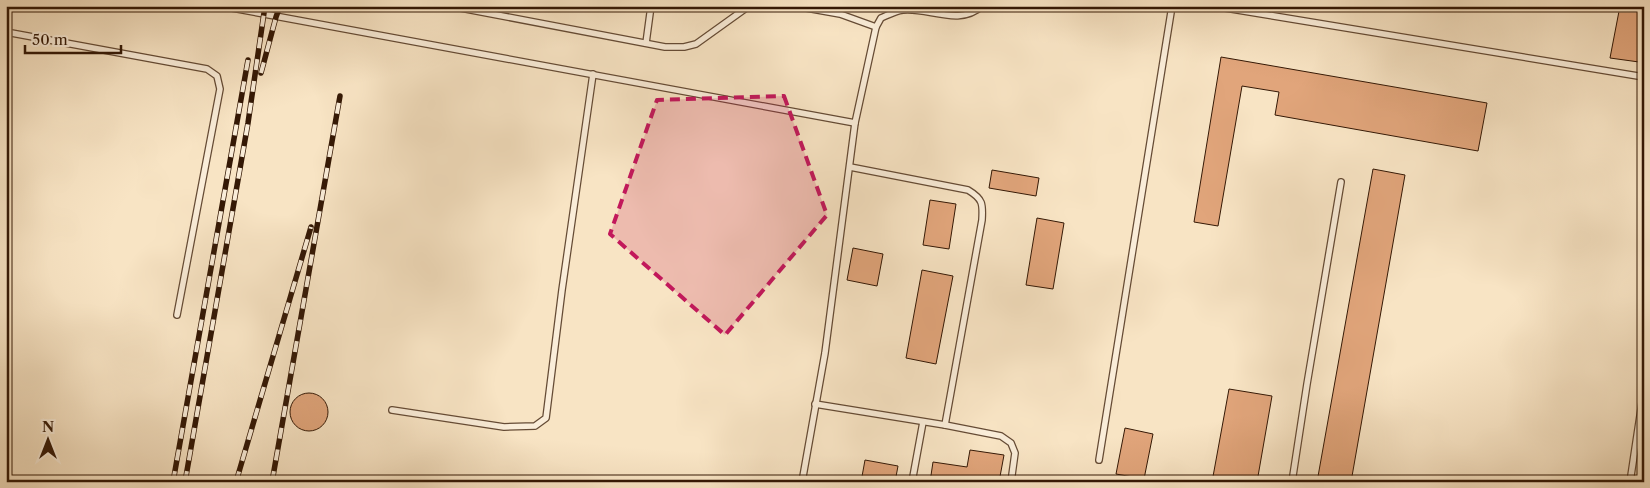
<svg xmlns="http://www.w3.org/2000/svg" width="1650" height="488" viewBox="0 0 1650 488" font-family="'Libre Caslon Text',serif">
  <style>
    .building { fill: #e1a57b; stroke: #341805 }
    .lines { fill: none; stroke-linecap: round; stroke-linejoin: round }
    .lane-casing { stroke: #654b35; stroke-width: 8 }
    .lane { stroke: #faedd9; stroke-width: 5.5 }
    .rail-casing { stroke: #341805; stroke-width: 5.5 }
    .rail { stroke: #faedd9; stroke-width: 4; stroke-dasharray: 11; stroke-linecap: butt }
    .marked { fill: #c2185b; fill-opacity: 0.2; stroke: #c2185b; stroke-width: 4; stroke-dasharray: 10 6; stroke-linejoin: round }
  </style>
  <rect width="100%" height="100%" fill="#f8e4c4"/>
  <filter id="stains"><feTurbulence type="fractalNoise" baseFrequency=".004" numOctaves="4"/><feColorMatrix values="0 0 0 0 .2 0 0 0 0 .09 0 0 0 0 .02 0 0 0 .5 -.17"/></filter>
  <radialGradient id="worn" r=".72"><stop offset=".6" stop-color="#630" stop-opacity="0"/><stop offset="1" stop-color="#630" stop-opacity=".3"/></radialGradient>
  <g class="building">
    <polygon points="1620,6 1644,6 1644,37 1639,62 1610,58"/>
    <polygon points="1221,57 1487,103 1478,151 1275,115 1279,92 1242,86 1218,226 1194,222"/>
    <polygon points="1373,169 1405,175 1351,482 1317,482"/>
    <polygon points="992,170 1039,178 1036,196 989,188"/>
    <polygon points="930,200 956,204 949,249 923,245"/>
    <polygon points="1037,218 1064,223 1053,289 1026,285"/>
    <polygon points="853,248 883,254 877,286 847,280"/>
    <polygon points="922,270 953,276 936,364 906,358"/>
    <polygon points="1229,389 1272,396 1257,482 1212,482"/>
    <circle cx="309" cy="412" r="19"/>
    <polygon points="1125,428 1153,434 1144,479 1116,474"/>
    <polygon points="970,450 1004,455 999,482 930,482 933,462 967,467"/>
    <polygon points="865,460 898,466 895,482 861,482"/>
  </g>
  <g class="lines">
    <defs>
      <g id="lane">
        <path d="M221,6L855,123L876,27L881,18C888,15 895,11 903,10C928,7 959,27 982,6"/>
        <polyline points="450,6 665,47 684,47 696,44 749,6"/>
        <polyline points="795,6 840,14 876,27"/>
        <polyline points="1213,6 1644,77"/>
        <polyline points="6,32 207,69 217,76 220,89 177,315"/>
        <polyline points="646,43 651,6"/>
        <path d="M850,167L968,190C983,199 983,204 982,220L945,425"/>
        <polyline points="815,404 945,425 1001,436 1011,443 1015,453 1011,482"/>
        <polyline points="392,410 504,427 535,426 546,418 562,290 593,74"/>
        <polyline points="1099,460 1172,6"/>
        <polyline points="802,482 825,353 855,123"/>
        <polyline points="912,482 923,422"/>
        <polyline points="1292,482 1307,384 1341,182"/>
        <polyline points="1630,482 1644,389"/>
      </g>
    </defs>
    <use href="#lane" class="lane-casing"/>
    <use href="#lane" class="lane"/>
    <defs>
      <g id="rail">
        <polyline points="261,73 276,17 280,6"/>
        <polyline points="173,482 248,60"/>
        <polyline points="185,482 248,123 265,6"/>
        <polyline points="236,482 311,227"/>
        <polyline points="272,482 340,96"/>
      </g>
    </defs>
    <use href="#rail" class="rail-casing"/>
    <use href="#rail" class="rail"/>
  </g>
  <path class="marked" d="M784,96L827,215L725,335L610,234L657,100Z"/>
  <rect width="1650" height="488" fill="none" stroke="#f8e4c4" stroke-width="25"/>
  <rect x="8" y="8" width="1635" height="473" fill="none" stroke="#341805" stroke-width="2.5"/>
  <rect x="12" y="12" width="1625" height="463" fill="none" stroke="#341805"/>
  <g transform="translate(48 440)" stroke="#faedd9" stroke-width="4" paint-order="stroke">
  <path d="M0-4L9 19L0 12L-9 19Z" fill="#341805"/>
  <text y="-8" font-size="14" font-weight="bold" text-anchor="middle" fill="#341805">N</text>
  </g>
  <path d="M25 45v8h96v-8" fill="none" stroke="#341805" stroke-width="2.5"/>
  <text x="32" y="45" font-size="15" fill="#341805" stroke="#faedd9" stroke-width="4" paint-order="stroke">50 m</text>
  <rect width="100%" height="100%" filter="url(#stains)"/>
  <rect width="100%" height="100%" fill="url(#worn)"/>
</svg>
